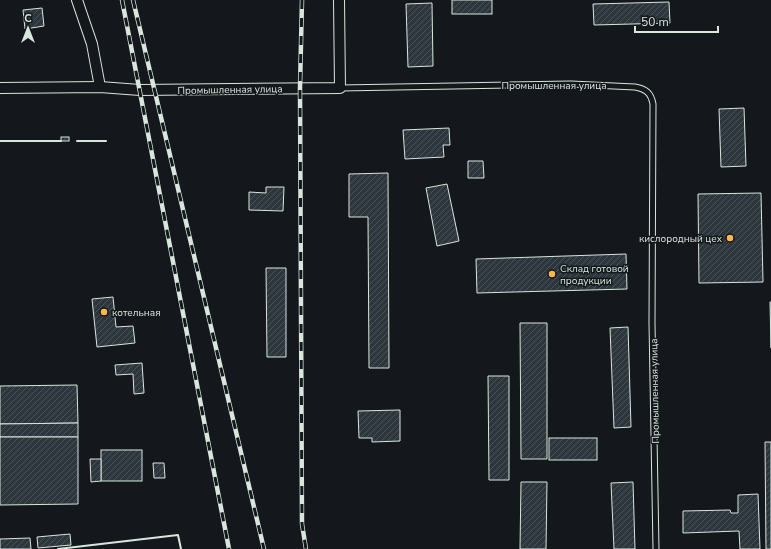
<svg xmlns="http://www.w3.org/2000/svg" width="771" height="549" viewBox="0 0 771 549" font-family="'Nunito Sans',sans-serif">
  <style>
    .building { fill: url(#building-hatch); stroke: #d8e6dc }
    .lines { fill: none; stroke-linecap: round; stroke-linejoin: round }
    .service-casing { stroke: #d8e6dc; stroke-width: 7 }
    .minor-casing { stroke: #d8e6dc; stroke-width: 12 }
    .service { stroke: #14181c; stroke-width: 5 }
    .minor { stroke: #14181c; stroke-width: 10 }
    .rail-casing { stroke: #d8e6dc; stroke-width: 4.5 }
    .rail { stroke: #14181c; stroke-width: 3; stroke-dasharray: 9; stroke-linecap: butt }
    .wall { stroke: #d8e6dc; stroke-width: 2 }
    .poi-dot { fill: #ffb74d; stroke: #14181c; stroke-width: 1.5 }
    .labels { text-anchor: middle; stroke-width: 3; stroke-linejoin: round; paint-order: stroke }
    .street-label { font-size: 10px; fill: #d8e6dc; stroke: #14181c }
    .poi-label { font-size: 10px; fill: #d8e6dc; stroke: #14181c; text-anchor: start }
  </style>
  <defs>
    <pattern id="building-hatch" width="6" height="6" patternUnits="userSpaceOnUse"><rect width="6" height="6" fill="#2c363c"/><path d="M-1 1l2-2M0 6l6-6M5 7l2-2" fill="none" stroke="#4a5358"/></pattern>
  </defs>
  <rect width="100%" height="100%" fill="#14181c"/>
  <g class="building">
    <rect x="452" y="0" width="40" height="14"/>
    <polygon points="669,2 670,23 594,25 593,4"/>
    <polygon points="432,3 433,66 408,67 406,4"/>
    <polygon points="42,8 44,26 25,29 23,10"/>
    <polygon points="744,108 746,166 721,167 719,109"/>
    <polygon points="449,128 450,145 443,145 444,157 405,159 403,130"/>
    <rect x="61" y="137" width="8" height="4"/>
    <polygon points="468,161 483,161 484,178 468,178"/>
    <polygon points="388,173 389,368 369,368 368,217 349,217 349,174"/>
    <polygon points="447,184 459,241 437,246 426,188"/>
    <polygon points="266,187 284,187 283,211 249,210 249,192 266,193"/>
    <polygon points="761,193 763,282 699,283 698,194"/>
    <polygon points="626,254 627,289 477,293 476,259"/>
    <polygon points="266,268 286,268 286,357 267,357"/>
    <polygon points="113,297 116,327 133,326 135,343 97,347 92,299"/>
    <polygon points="770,302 771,302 771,348"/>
    <polygon points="520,323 547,323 547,459 521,459"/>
    <polygon points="628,327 631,427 614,428 610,328"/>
    <polygon points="142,363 144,393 134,394 133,374 116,375 115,365"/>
    <polygon points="488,376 509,376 509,480 489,480"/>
    <polygon points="77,385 78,423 0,424 0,386"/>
    <polygon points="400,410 400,441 372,442 372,438 359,438 358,411"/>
    <polygon points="78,423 78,437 0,437 0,424"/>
    <polygon points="0,437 78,437 78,504 0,505"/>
    <rect x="549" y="438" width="48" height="22"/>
    <polygon points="765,442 771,442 771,549 766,549"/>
    <rect x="101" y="450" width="41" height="31"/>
    <polygon points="90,459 101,459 101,481 91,482"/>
    <polygon points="153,463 164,463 165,478 154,478"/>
    <polygon points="521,482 547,482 546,549 520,549"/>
    <polygon points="633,482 635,549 614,549 611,483"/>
    <polygon points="758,494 760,549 740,549 739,531 683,533 683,511 730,510 731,513 738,513 738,495"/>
    <polygon points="70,534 71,545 38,548 37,537"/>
    <polygon points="30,538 31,549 0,549 0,539"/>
  </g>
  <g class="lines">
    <defs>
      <path id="service" d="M340,88L571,84L635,87C646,89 651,93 653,104L652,323L656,549"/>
      <g id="minor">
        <polyline points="77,0 92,44 100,87"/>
        <polyline points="0,88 100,87 140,90 340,88 339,0"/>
      </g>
    </defs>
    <use href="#service" class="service-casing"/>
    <use href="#minor" class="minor-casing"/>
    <use href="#service" class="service"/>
    <use href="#minor" class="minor"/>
    <defs>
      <g id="rail">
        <polyline points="122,0 229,549"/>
        <polyline points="133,0 264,549"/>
        <polyline points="302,0 300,88 302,524 306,549"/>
      </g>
    </defs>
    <use href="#rail" class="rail-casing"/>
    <use href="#rail" class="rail"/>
    <g class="wall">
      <polyline points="0,141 61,141"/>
      <polyline points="77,141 106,141"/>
      <polyline points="58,549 178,535 181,549"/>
    </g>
  </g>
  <g class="poi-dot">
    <circle cx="730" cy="238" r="4"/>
    <circle cx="552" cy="274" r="4"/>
    <circle cx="104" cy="312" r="4"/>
  </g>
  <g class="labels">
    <g class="street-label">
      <text x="554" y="89">Промышленная улица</text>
      <text transform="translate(230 89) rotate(-1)" y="4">Промышленная улица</text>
      <text transform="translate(654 391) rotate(-91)" y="4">Промышленная улица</text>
    </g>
    <g class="poi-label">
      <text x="722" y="242" text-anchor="end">кислородный цех</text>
      <text x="560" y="272">Склад готовой<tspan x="560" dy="12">продукции</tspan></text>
      <text x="112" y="316">котельная</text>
    </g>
  </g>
  <g transform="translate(28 28)" stroke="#14181c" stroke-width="3" paint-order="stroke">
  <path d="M0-3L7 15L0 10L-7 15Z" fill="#d8e6dc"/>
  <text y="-6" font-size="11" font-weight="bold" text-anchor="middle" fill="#d8e6dc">С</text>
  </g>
  <path d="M635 26v6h83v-6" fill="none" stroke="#d8e6dc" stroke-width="2"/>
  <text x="641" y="26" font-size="12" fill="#d8e6dc" stroke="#14181c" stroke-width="3" paint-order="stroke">50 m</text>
</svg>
